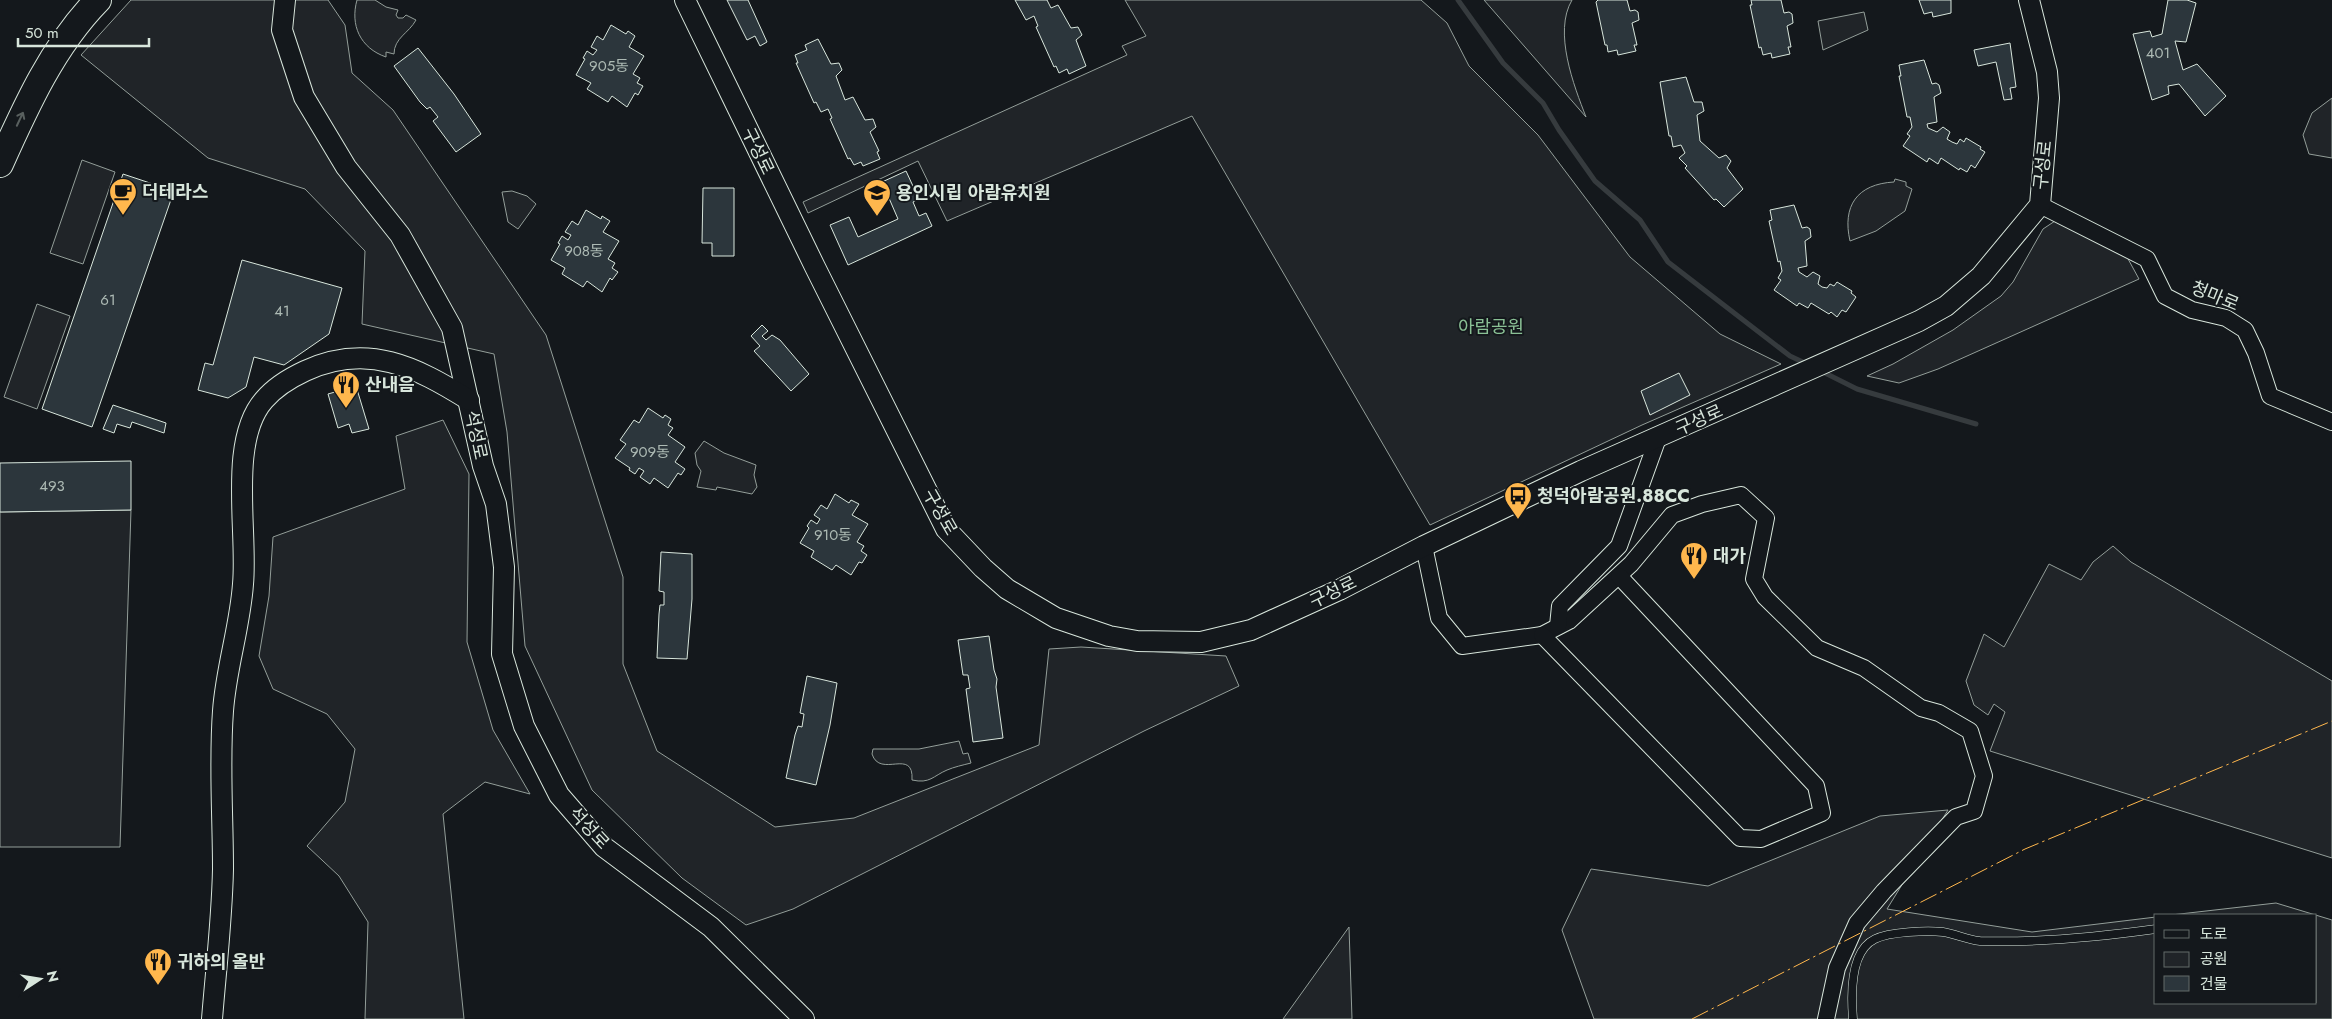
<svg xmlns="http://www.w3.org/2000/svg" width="2332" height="1019" viewBox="0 0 2332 1019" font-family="Jost,'Noto Sans KR',sans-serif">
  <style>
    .green { fill: #202428; stroke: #939e99 }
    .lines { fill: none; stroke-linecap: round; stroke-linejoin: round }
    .stream { stroke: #363b3e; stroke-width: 5 }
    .building { fill: #2c363c; stroke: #d8e6dc }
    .service-casing { stroke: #d8e6dc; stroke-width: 9 }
    .minor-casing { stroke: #d8e6dc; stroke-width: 18 }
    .tertiary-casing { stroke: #d8e6dc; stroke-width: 22 }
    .trunk-casing { stroke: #d8e6dc; stroke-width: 28 }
    .service { stroke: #14181c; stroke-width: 8 }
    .minor { stroke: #14181c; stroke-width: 16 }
    .tertiary { stroke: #14181c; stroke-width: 20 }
    .trunk { stroke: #14181c; stroke-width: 26 }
    .power { stroke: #ffb74d; stroke-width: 1; stroke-dasharray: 18 4 2.5 4; stroke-linecap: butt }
    .oneway { stroke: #59605f }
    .labels { text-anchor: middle; stroke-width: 4; stroke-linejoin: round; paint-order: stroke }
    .number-label { font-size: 15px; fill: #adbab4 }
    .street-label { font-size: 18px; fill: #d8e6dc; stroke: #14181c }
    .poi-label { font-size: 18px; font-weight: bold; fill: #d8e6dc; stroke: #14181c; text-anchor: start }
    .park-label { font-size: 18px; fill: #8ac095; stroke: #14181c }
  </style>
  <rect width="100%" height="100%" fill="#14181c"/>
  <g class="green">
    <polygon points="131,0 328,0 345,25 352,73 393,110 546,335 623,577 623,664 657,751 775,827 854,818 1039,745 1049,649 1081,647 1226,656 1239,686 1144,731 793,909 746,925 682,878 592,790 525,646 507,432 494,354 362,324 365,251 305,189 208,158 81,55"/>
    <path d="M357,0H375L386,7L398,10L396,15L398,18H403L406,15L416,20C409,33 394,38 394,54L386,52V57C360,48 350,25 357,0Z"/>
    <polygon points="1125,0 1421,0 1447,23 1469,66 1538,135 1630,257 1720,334 1781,364 1642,425 1430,525 1192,116 947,221 918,161 808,213 803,202 1127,55 1122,46 1146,36"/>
    <path d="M1484,0H1572C1553,32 1574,86 1586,117Z"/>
    <polygon points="1864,12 1868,30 1823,50 1818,21"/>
    <polygon points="2332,98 2332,158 2309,154 2303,135 2312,113"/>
    <polygon points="82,160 115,172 83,264 50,253"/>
    <path d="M1895,179L1906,182V186L1912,189L1905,211L1876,231L1850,241C1842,206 1857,184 1894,182Z"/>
    <polygon points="512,191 527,196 536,204 518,229 508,222 502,192"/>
    <polygon points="2055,221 2127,257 2139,279 1938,369 1899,383 1867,376 1893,364 1953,330 2001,296 2013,282 2043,229"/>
    <polygon points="37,304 70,316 37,409 4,397"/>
    <polygon points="443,420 469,474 467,642 493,730 530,794 485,782 443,814 464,1019 365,1019 368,922 339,876 307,846 345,802 355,749 327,714 273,689 259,656 269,596 273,537 405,489 396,436"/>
    <polygon points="704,441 724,453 756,465 754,475 757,487 752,494 717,487 716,490 697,487 701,471 697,465 695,453"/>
    <polygon points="131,510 120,847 0,847 0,512"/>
    <polygon points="2113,546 2131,562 2332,681 2332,858 1990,751 2005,712 1994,704 1988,715 1974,705 1966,681 1984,634 2004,647 2049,564 2081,580 2093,562"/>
    <path d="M959,741L963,754L968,753L971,763C963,765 954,767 947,770C933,776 930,784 912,780C914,747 880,779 872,754L873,749H919Z"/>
    <polygon points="1948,810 1887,909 2032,932 2156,917 2156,1003 2316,1003 2316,915 2171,915 2276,903 2332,920 2332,1019 1594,1019 1562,930 1591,869 1708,886 1880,816"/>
    <polygon points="1349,927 1352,1019 1283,1019"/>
  </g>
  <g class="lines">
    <g class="stream">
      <polyline points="1458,0 1503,63 1543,103 1559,130 1595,181 1640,220 1668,262 1790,356 1807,364"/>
      <polyline points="1821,371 1857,389 1976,424"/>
    </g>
  </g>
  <g class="building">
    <polygon points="727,0 748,0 767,42 760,46 755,36 747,40"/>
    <polygon points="1015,0 1047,0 1051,8 1058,5 1071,28 1078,27 1082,35 1076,40 1086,66 1069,74 1067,69 1059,73 1056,66 1054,67 1036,27 1038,26 1034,16 1026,20"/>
    <polygon points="1598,0 1627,0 1630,11 1635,10 1638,12 1639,20 1632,23 1637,45 1634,45 1636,51 1618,55 1617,50 1608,52 1607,45 1605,45 1596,2"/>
    <polygon points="1751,0 1781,0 1784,13 1789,12 1792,14 1793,23 1787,26 1791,47 1788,47 1790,54 1772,58 1771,53 1763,55 1761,47 1759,48 1750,5 1752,5"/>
    <polygon points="1919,0 1951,0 1951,13 1933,17 1932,12 1924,14"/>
    <polygon points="2168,0 2187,0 2196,3 2186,42 2175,41 2183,70 2197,64 2226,96 2205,116 2179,84 2168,86 2169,94 2152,100 2133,34 2150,31 2152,37 2162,34"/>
    <polygon points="611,25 626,34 628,31 635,36 629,47 644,56 633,74 640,78 637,83 643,86 638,95 635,93 627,107 612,96 608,102 587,89 591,83 576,75 585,59 583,58 587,51 593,55 597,50 591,47 597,36 603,40"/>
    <polygon points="818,39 831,64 839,63 842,70 836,76 845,100 853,97 865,120 873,119 876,127 870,132 879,151 877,152 880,159 863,166 861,162 854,165 850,158 848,159 830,119 832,118 828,109 821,112 816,102 814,103 796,63 798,63 795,55 807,50 805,45"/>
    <polygon points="2010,43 2016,87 2010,88 2012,99 2004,100 1996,62 1978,66 1974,50"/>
    <polygon points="418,48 454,94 481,134 456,152 433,121 438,117 430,107 427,109 420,102 394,66"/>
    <polygon points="1924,60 1932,84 1936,83 1939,85 1941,93 1934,97 1937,122 1927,124 1928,128 1937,132 1943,127 1950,132 1947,139 1952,142 1957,144 1960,139 1964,142 1966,138 1981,147 1980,149 1985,152 1975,168 1971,165 1967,172 1960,168 1959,170 1941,158 1938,164 1929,158 1927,162 1903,146 1910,136 1907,134 1912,127 1910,117 1907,117 1899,76 1901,76 1899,65"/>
    <polygon points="1686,77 1694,102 1702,102 1704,111 1697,115 1700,141 1719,158 1726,155 1731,161 1727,168 1743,189 1724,207 1716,199 1714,200 1685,168 1687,166 1679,158 1685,153 1681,145 1673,147 1671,136 1669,136 1660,82"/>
    <polygon points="906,171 919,199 913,202 919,216 926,213 932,226 848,265 830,225 849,217 858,237 898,219 882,182"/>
    <polygon points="123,174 174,191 92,427 42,409"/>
    <polygon points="703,188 734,188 734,256 712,256 712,243 702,243"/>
    <polygon points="1794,205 1802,228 1807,227 1810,229 1811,237 1805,241 1807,266 1798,268 1799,272 1807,277 1813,272 1820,276 1818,284 1822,287 1827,288 1830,284 1834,286 1837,282 1852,291 1851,293 1856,297 1846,312 1842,310 1837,317 1831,312 1829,314 1811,303 1808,308 1799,303 1797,306 1774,290 1781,280 1778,278 1782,271 1780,261 1778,262 1769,221 1772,220 1770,210"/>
    <polygon points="586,210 601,219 602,216 610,221 603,232 619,241 608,259 615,263 612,268 618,272 612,280 610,278 602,292 587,281 583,287 562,274 565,268 551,260 560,244 558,243 562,236 568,240 571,235 565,232 572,221 578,225"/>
    <polygon points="242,260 342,288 329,334 284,365 254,357 246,387 228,398 198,390 205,363 213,365"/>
    <polygon points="762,325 768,331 762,336 766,340 772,335 780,340 809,374 791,391 754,351 760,346 751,336"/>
    <polygon points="1679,373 1690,395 1650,415 1641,391"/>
    <polygon points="356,386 369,429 352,433 349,424 338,428 328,394"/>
    <polygon points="113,405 166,423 164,433 132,422 130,428 117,424 114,433 103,429"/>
    <polygon points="648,408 663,418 665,415 671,419 668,425 673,428 668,435 685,447 675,462 685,469 681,475 678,473 668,488 654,478 650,484 640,477 644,471 639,468 635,474 629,470 630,468 615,458 626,444 620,440 634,420 639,423"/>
    <polygon points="131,461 131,510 0,512 0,463"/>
    <polygon points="835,494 849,503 851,500 859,504 852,515 868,524 857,542 864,546 861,551 867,555 862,563 859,562 851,575 836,565 832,570 811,557 814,551 800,543 809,528 807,526 811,520 817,524 820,519 814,515 821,505 827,509"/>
    <polygon points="661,552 692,554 692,599 687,659 657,658 659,614 660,605 664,605 664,592 659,591"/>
    <polygon points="989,636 994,670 997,679 996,687 1003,738 973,742 966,689 970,688 968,675 963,675 958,640"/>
    <polygon points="807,676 837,683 830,725 816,785 786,778 795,735 798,726 802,727 804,714 800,713"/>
  </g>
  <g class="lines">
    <defs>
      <path id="service" d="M1853,1019C1851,995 1850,951 1875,939C1889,932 1927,930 1943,932C1956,934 1968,940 1980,941C2039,943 2098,937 2156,929"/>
      <g id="minor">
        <polyline points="2040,205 2147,259 2165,296 2192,310 2226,318 2245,330 2256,353 2270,396 2332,422"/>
        <polyline points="1424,546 1439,618 1462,646 1542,635 1569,621 1631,564 1672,515 1702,504 1741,495 1766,518 1754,579 1765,597 1817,648 1864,668 1921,708 1939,713 1970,731 1984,776 1974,811 1956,817 1884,891 1857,923 1837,968 1826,1019"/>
        <polyline points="1558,626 1560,606 1619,546 1658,438"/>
        <polyline points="1542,635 1740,838 1761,839 1822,813 1816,786 1619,576"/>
      </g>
      <g id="tertiary">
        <polyline points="285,0 282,30 304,97 346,167 400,235 452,328 483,466 496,504 504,567 502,654 524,726 559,795 604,847 711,927 804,1019"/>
        <polyline points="685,0 815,267 946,529 983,568 1007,589 1056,618 1109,636 1137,641 1201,642 1251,630 1339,590 1424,546 1581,471 1919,321 1946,306 1981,276 2040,205 2049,98 2047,72 2029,0"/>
        <path d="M212,1019C216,969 222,919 223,869C223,816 219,764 223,711C226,668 240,627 243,584C248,532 228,441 264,400C275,387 290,378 305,371C368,342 416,367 469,400"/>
      </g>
      <path id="trunk" d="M0,164C26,106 53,46 98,0"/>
    </defs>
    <use href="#service" class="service-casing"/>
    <use href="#minor" class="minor-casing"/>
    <use href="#tertiary" class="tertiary-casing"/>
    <use href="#trunk" class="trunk-casing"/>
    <use href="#service" class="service"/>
    <use href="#minor" class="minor"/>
    <use href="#tertiary" class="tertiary"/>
    <use href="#trunk" class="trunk"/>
    <polyline class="power" points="1692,1019 2025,849 2332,721"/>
  </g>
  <defs><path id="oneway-shaft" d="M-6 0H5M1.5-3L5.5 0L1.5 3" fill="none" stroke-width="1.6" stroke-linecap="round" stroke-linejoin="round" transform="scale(1.25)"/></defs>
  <use class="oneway" href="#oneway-shaft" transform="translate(20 119) rotate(-65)"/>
  <defs>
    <symbol id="cafe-pin" viewBox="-11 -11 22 30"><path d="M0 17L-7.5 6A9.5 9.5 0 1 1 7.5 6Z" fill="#ffb74d" stroke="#14181c"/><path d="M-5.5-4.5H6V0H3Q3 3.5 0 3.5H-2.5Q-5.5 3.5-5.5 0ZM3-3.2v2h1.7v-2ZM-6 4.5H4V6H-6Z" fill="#111"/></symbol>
    <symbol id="school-pin" viewBox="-11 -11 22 30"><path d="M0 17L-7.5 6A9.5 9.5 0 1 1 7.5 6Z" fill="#ffb74d" stroke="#14181c"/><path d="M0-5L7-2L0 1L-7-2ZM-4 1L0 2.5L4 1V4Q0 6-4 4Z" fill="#111"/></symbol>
    <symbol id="restaurant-pin" viewBox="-11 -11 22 30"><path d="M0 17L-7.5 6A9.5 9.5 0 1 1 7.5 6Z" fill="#ffb74d" stroke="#14181c"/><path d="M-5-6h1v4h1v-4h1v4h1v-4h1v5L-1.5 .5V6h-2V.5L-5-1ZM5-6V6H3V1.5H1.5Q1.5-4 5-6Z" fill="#111"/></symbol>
    <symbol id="bus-pin" viewBox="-11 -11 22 30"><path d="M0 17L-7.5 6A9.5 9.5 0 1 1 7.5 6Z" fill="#ffb74d" stroke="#14181c"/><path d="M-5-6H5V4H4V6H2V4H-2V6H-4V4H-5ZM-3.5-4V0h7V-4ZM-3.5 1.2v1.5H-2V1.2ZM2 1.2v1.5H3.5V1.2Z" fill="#111"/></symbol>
  </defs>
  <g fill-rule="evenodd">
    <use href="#cafe-pin" x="107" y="176" width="32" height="43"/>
    <use href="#school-pin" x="861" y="177" width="32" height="43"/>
    <use href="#restaurant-pin" x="330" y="369" width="32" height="43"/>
    <use href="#bus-pin" x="1502" y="480" width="32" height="43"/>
    <use href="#restaurant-pin" x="1678" y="540" width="32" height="43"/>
    <use href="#restaurant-pin" x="142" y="946" width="32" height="43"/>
  </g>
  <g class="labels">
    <g class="number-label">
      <text x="2158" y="58">401</text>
      <text x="609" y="71">905동</text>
      <text x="584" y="256">908동</text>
      <text x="108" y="305">61</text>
      <text x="282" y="316">41</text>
      <text x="650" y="457">909동</text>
      <text x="52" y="491">493</text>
      <text x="833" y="540">910동</text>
    </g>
    <g class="street-label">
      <text transform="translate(758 151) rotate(64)" y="6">구성로</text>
      <text transform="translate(2043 165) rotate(-84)" y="6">구성로</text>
      <text transform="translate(2215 296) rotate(22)" y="6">청마로</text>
      <text transform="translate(1699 420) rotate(-24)" y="6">구성로</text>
      <text transform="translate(476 435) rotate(78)" y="6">석성로</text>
      <text transform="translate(940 512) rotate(60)" y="6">구성로</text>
      <text transform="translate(1333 592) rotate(-26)" y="6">구성로</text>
      <text transform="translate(589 828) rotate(47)" y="6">석성로</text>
    </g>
    <g class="poi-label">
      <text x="142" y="198">더테라스</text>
      <text x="896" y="199">용인시립 아람유치원</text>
      <text x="365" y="391">산내음</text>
      <text x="1537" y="502">청덕아람공원.88CC</text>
      <text x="1713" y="562">대가</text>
      <text x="177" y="968">귀하의 올반</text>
    </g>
    <g class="park-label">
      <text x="1491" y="333">아람공원</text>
    </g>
  </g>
  <rect x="2154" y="914" width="162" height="90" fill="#14181c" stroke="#626a69"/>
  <rect x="2164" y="930" width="25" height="8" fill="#14181c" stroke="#626a69"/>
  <text x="2200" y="939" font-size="15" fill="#d8e6dc">도로</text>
  <rect x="2164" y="952" width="25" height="15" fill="#202428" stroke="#626a69"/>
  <text x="2200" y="964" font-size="15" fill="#d8e6dc">공원</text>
  <rect x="2164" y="976" width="25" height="15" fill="#2c363c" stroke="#626a69"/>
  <text x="2200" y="989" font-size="15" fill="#d8e6dc">건물</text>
  <g transform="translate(40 979) rotate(78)" stroke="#14181c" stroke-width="4" paint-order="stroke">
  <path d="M0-4L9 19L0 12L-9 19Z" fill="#d8e6dc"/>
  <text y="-8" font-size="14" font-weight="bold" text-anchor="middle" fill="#d8e6dc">N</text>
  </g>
  <path d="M18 38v8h131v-8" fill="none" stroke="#d8e6dc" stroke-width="2.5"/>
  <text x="25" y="38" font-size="15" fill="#d8e6dc" stroke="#14181c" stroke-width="4" paint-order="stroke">50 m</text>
</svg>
